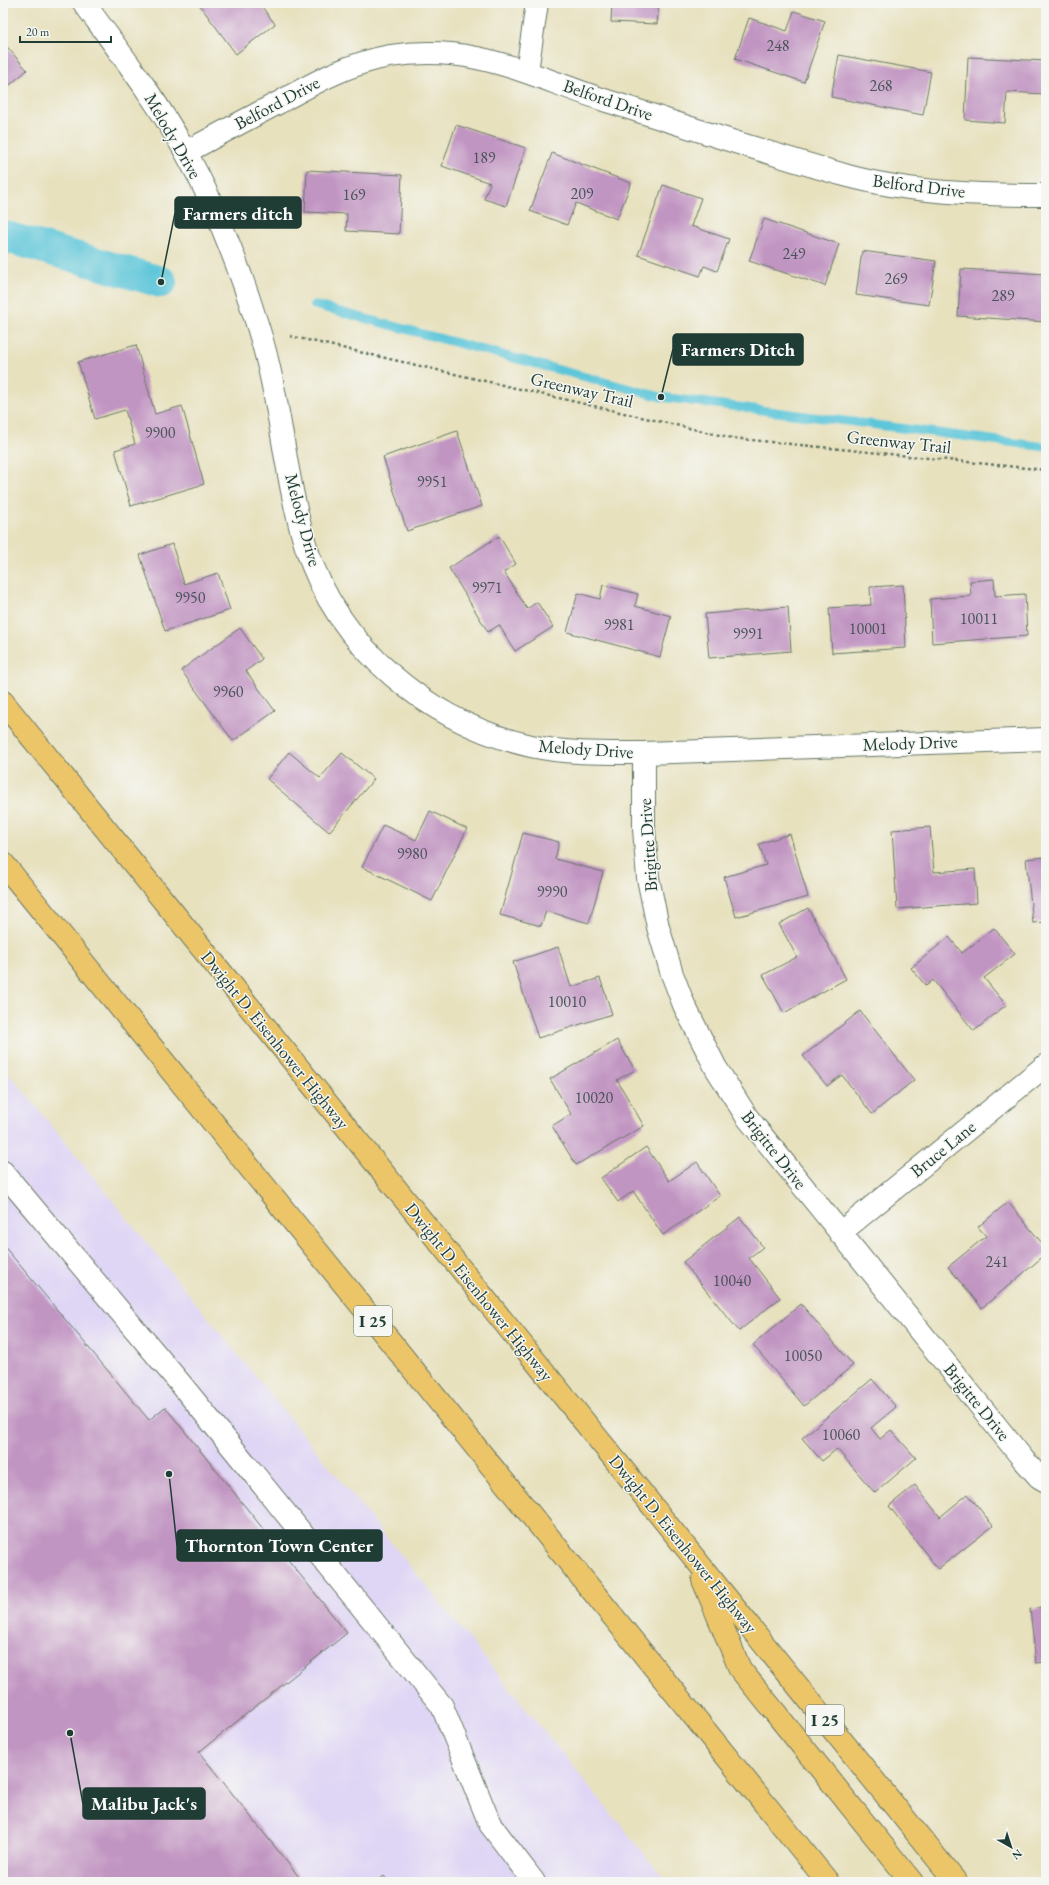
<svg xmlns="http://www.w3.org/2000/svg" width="1049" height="1885" viewBox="0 0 1049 1885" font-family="'EB Garamond',serif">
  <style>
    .built { fill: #dfd5f5 }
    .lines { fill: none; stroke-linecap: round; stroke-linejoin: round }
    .stream { stroke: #5dc6d9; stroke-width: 9 }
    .canal { stroke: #5dc6d9; stroke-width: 32 }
    .building { fill: #c195c2 }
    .minor-casing { stroke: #657664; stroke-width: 24 }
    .highway-casing { stroke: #657664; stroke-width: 24 }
    .path { stroke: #657664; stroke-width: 2.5; stroke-dasharray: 3 3; stroke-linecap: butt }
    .minor { stroke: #fff; stroke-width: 22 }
    .highway { stroke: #edc569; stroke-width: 22 }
    .labels { text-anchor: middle; stroke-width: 3; stroke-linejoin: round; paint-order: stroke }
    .number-label { font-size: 16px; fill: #485358 }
    .shield { fill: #f6f6f2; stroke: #60746d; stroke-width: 1 }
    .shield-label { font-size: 17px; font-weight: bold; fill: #1f3d34 }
    .street-label { font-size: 18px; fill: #1f3d34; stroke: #f6f6f2 }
    .leader { fill: none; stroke: #1f3d34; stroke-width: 1.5 }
    .callout-dot { fill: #1f3d34; stroke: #f6f6f2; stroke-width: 1.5 }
    .callout { fill: #1f3d34; stroke: #1f3d34; stroke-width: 1.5 }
    .callout-label { font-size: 19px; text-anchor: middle; font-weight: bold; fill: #fff }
  </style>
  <rect width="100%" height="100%" fill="#f6f6f2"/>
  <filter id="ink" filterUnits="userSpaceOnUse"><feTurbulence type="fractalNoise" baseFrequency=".025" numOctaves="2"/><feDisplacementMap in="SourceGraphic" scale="8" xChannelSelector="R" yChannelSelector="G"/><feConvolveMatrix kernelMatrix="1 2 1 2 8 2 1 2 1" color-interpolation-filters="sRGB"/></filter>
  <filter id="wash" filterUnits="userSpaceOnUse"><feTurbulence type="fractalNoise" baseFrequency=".012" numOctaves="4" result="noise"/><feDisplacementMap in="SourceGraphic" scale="16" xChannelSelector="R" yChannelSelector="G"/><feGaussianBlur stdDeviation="0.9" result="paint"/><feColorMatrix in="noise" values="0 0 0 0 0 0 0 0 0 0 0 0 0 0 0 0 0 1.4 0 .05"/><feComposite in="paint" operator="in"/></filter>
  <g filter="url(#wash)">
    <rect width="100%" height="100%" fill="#e7e1be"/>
    <polygon class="built" points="3,1066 667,1882 3,1882"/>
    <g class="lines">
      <polyline class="stream" points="314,305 661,397 1046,447"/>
      <polyline class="canal" points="3,236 161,282"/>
    </g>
    <g id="blocks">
      <g class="building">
        <polygon points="198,3 259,3 275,24 236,54"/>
        <polygon points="612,3 659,3 657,24 611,22"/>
        <polygon points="794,11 825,21 804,82 735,59 749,18 787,31"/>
        <polygon points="3,42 27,70 3,91"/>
        <polygon points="839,55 931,72 923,115 831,97"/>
        <polygon points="968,57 1046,61 1045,94 1007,92 1005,123 965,120"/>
        <polygon points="456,125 526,148 506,206 484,199 490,183 442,166"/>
        <polygon points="552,153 631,183 617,219 576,203 567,225 530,211"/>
        <polygon points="307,170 402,175 399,234 346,231 347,214 305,212"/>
        <polygon points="663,185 701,198 691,226 729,239 717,271 704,266 700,276 638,255"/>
        <polygon points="764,219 839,244 825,286 749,261"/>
        <polygon points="862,251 936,261 929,305 856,295"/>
        <polygon points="961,269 1046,274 1046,322 958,316"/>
        <polygon points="136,345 155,414 182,406 204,484 131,506 115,450 135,444 125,410 95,419 78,362"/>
        <polygon points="457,431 482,506 407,531 383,457"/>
        <polygon points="499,536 516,564 504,572 527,609 537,602 553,627 515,651 499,625 488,632 449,568"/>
        <polygon points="172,544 184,584 218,573 230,610 165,631 140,555"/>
        <polygon points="994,579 995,596 1025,594 1027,636 932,643 930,599 971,596 970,581"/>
        <polygon points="603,585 638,594 635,606 671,616 660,657 567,632 578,593 600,599"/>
        <polygon points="903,585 906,648 832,653 829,608 871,605 870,587"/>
        <polygon points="788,607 791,651 709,658 705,614"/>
        <polygon points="240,628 262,659 246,671 275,711 233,741 181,670"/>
        <polygon points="289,752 320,778 342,753 374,779 329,832 267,779"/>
        <polygon points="430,811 467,829 432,901 362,867 383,825 416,840"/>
        <polygon points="930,827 934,872 975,869 977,903 897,909 892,830"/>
        <polygon points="523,833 559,842 555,859 603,872 589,923 546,911 541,926 500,915"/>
        <polygon points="790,834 808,897 736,917 724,877 766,865 759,844"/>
        <polygon points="1046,857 1046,922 1033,923 1026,859"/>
        <polygon points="808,908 846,979 784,1013 763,975 797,957 779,924"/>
        <polygon points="994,928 1015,954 984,978 1006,1005 974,1031 933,980 926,986 911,968 949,937 962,953"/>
        <polygon points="558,947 571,987 600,978 612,1014 538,1038 513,962"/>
        <polygon points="860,1011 914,1080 872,1114 842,1075 827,1086 803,1056"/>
        <polygon points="617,1040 635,1070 617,1080 644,1126 576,1165 552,1126 571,1114 550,1079"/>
        <polygon points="646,1147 669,1181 697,1162 720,1196 663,1235 633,1191 618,1202 601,1178"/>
        <polygon points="1008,1202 1046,1248 1046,1254 982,1308 948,1267 986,1236 978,1227"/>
        <polygon points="740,1217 763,1247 749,1258 780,1298 739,1331 683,1262"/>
        <polygon points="3,1245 149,1420 165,1407 347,1633 199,1752 303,1882 3,1882"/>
        <polygon points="801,1304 853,1365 804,1406 753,1345"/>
        <polygon points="872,1379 896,1407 871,1428 880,1439 891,1430 916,1458 875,1493 837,1449 822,1461 802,1438"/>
        <polygon points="915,1485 940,1517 968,1494 993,1526 938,1569 889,1506"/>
        <polygon points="1046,1607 1046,1662 1036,1663 1030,1609"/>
        <polygon points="384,1876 389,1882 377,1882"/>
      </g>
    </g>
  </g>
  <g filter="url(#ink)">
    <use href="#blocks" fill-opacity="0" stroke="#657664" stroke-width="1"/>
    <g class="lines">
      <defs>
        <g id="minor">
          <path d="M84,3C119,51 156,99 185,151C215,204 240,269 258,327C281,399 284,476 306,547C338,648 430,723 531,746C568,754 606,753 644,753L1046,739"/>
          <polyline points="527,71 537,3"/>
          <path d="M186,152C216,136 247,119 278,103C314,83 349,63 390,56C473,43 526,74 601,99C683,125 765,153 848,176C911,193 980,195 1046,195"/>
          <polyline points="644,753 644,829 648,878 658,927 672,974 684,1005 716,1068 747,1117 1023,1459 1039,1477 1046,1481"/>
          <polyline points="3,1172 180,1383 442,1706 490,1824 534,1882"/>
          <polyline points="840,1233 1046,1065"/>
        </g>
        <g id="highway">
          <polyline points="3,702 956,1882"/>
          <polyline points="3,863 828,1882"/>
          <polyline points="703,1580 740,1669 912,1882"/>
        </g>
      </defs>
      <use href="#minor" class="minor-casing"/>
      <use href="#highway" class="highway-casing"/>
      <polyline class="path" points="290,336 732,438 1046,470"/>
      <use href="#minor" class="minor"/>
      <use href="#highway" class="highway"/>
    </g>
  </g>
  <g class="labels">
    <g class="number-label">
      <text x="778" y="51">248</text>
      <text x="881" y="91">268</text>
      <text x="484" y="163">189</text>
      <text x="582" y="199">209</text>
      <text x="354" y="200">169</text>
      <text x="794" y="259">249</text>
      <text x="896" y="284">269</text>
      <text x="1003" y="301">289</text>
      <text x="160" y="438">9900</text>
      <text x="432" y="487">9951</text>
      <text x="487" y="593">9971</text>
      <text x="190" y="603">9950</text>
      <text x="979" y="624">10011</text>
      <text x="619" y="630">9981</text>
      <text x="868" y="634">10001</text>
      <text x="748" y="639">9991</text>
      <text x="228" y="697">9960</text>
      <text x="412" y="859">9980</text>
      <text x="552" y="897">9990</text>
      <text x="567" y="1007">10010</text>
      <text x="594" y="1103">10020</text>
      <text x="997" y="1267">241</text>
      <text x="732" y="1286">10040</text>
      <text x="803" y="1361">10050</text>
      <text x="841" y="1440">10060</text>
    </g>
    <g class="shield">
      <rect x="354" y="1306" width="38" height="30" rx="3"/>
      <rect x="806" y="1705" width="38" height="30" rx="3"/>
    </g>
    <g class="shield-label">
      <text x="373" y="1327">I 25</text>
      <text x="825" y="1726">I 25</text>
    </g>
    <g class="street-label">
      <text transform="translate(608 100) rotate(19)" y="6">Belford Drive</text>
      <text transform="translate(277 103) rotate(-28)" y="6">Belford Drive</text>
      <text transform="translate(173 136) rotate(60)" y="6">Melody Drive</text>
      <text transform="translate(919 186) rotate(7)" y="6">Belford Drive</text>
      <text transform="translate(582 390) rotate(13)" y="6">Greenway Trail</text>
      <text transform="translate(899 442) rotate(6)" y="6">Greenway Trail</text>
      <text transform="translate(303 520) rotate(75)" y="6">Melody Drive</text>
      <text transform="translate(910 743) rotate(-2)" y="6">Melody Drive</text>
      <text transform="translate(586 749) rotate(4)" y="6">Melody Drive</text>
      <text transform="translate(648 845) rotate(-94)" y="6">Brigitte Drive</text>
      <text transform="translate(275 1040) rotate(51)" y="6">Dwight D. Eisenhower Highway</text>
      <text transform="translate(943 1149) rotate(-39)" y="6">Bruce Lane</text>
      <text transform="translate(774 1150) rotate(52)" y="6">Brigitte Drive</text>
      <text transform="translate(479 1292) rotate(51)" y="6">Dwight D. Eisenhower Highway</text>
      <text transform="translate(977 1402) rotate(51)" y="6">Brigitte Drive</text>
      <text transform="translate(683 1544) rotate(51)" y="6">Dwight D. Eisenhower Highway</text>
    </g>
  </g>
  <path class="leader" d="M161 282L175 213M661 397L673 349M169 1474L177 1546M70 1733L83 1804"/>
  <g class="callout-dot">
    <circle cx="161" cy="282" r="4"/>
    <circle cx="661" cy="397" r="4"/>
    <circle cx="169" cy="1474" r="4"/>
    <circle cx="70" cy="1733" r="4"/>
  </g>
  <g class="callout">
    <rect x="175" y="197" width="126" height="31" rx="4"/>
    <rect x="673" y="334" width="130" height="31" rx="4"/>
    <rect x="177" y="1530" width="205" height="31" rx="4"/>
    <rect x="83" y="1788" width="122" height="31" rx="4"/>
  </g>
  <g class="callout-label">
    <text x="238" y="220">Farmers ditch</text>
    <text x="738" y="356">Farmers Ditch</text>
    <text x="279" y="1552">Thornton Town Center</text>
    <text x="144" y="1810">Malibu Jack's</text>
  </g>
  <rect width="1049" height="1885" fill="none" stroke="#f6f6f2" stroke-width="16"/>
  <g transform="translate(1011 1847) rotate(141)" stroke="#f6f6f2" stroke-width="3" paint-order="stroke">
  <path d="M0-3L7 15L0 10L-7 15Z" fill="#1f3d34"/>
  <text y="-6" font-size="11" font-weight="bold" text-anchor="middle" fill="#1f3d34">N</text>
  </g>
  <path d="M20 36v6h91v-6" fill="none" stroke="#1f3d34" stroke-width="2"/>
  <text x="26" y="36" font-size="12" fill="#1f3d34" stroke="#f6f6f2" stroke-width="3" paint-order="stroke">20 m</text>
</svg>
